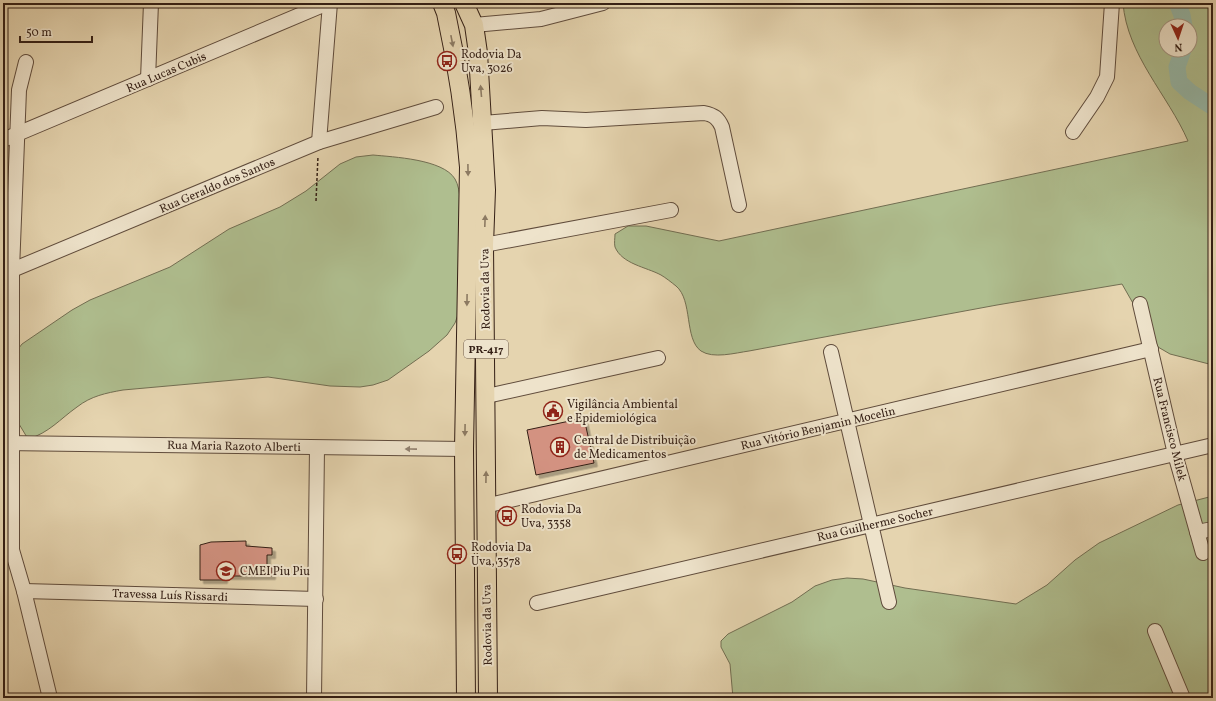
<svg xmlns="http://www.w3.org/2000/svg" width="1216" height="701" viewBox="0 0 1216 701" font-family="Vollkorn,serif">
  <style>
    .green { fill: #afbe8f; stroke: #726e52; fill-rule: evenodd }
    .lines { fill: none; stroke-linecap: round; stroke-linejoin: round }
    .river { stroke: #96b8a8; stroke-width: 17 }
    .building { fill: #d39281; stroke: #341f15; filter: url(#shadow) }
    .minor-casing { stroke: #604c3c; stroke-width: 16 }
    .major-casing { stroke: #341f15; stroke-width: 20 }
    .path { stroke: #341f15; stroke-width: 1.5; stroke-dasharray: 3 2; stroke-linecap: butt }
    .minor { stroke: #eee3cb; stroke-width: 14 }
    .major { stroke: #e5d4af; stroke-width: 18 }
    .oneway { fill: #8c7a62 }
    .oneway2 { fill: #918170 }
    .labels { text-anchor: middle; stroke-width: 4; stroke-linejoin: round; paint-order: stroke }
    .shield { fill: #eee3cb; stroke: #6c5a4c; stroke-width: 1 }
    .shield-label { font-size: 11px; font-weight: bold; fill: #341f15 }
    .poi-label { font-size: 12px; fill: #341f15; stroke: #eee3cb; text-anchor: start }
    .street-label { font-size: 12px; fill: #341f15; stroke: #eee3cb }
  </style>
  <defs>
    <filter id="shadow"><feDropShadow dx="3.5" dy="3.5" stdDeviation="0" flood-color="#0004"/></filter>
  </defs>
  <rect width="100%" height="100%" fill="#e5d4af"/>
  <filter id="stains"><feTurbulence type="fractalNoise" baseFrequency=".005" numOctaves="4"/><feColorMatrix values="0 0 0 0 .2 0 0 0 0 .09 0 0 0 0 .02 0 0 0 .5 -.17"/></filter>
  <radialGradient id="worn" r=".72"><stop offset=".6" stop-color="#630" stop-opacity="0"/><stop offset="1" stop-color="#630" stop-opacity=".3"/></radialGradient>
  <g class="green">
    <path d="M1123,3H1213V365L1170,354L1158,347L1122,284L997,305L749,351C735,353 713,359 701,351C684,339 693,300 676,286C671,282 666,278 661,275C646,267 622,264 615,247C614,243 615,238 615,234L628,226H646L719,241L1188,141C1168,95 1127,55 1123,3ZM1166,26H1190V50H1166Z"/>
    <path d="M373,155C393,157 443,159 455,179C467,198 459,285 459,312L455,323L447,335L429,351L388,380L373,385L360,387L330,386L268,377L123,390C106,393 91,396 77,407C60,419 49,433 28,439L19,424L12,357L22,344L72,310L90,300L170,267L229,229L280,207L306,191L340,164L356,157Z"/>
    <polygon points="1213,496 1213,698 733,698 730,664 721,647 721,641 728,634 792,602 815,586 832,580 847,578 863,579 905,588 1016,604 1047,585 1075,560 1099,543 1178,505"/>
  </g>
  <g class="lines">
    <g class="river">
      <polyline points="1177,3 1182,15 1184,26"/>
      <polyline points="1183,50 1177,67 1179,82 1190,92 1213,107"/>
    </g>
  </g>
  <g class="building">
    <polygon points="584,418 594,463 536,475 527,430"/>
    <polygon points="246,541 246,546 272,548 272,555 267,555 267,567 272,567 272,576 224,576 224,580 200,580 200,545 211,542"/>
  </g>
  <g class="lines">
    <defs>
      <g id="minor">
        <polyline points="474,25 541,19 603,3"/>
        <polyline points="26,62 19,90 12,270 12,550 24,591 50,698"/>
        <polyline points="148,79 151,3"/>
        <path d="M483,123L542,118L586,120L704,113C714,115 718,118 722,127L739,205"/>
        <polyline points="1073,132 1097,97 1107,77 1112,3"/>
        <polyline points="3,140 328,3"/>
        <polyline points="319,142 330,3"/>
        <polyline points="484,245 671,210"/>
        <polyline points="5,273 319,142 436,107"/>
        <polyline points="1140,304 1175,454 1203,553"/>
        <polyline points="831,352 889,602"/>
        <polyline points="487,396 658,358"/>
        <polyline points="3,443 464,449"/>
        <polyline points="485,506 1151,349"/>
        <polyline points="1197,532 1213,529"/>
        <polyline points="24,591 316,599"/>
        <polyline points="537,603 1213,445"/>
        <polyline points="1155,631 1183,698"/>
        <polyline points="314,698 317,448"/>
      </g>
      <g id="major">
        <path d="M442,3L446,13C457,64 465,115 469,167L464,449L466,698"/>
        <polyline points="464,3 474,25 478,53 486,190 484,245 488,698"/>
      </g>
    </defs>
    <use href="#minor" class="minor-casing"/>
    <use href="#major" class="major-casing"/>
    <polyline class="path" points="316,201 318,156"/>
    <use href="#minor" class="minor"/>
    <use href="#major" class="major"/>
  </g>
  <defs><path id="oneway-solid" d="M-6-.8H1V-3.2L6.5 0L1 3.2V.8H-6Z"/></defs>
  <g class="oneway">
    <use href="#oneway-solid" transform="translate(452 41) rotate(79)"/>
    <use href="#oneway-solid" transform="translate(481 91) rotate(-95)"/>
    <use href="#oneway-solid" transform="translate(468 170) rotate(89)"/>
    <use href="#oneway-solid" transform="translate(485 221) rotate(-88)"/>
    <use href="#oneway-solid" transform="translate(467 300) rotate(91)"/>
    <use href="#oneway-solid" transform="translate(465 430) rotate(91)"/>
    <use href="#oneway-solid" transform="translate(486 477) rotate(-89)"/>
  </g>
  <use class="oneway2" href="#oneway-solid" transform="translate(411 449) rotate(-179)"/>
  <defs>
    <symbol id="bus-ring" viewBox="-11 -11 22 22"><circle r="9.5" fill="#eee3cb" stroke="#8f2418" stroke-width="1.5"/><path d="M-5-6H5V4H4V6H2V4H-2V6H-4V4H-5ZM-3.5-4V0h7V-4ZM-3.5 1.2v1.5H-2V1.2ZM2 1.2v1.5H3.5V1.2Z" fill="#8f2418"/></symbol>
    <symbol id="civic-ring" viewBox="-11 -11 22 22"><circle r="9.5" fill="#eee3cb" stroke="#8f2418" stroke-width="1.5"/><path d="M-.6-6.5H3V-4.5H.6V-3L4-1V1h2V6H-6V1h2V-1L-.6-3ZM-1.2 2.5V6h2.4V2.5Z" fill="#8f2418"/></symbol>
    <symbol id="building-ring" viewBox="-11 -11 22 22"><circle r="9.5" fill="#eee3cb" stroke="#8f2418" stroke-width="1.5"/><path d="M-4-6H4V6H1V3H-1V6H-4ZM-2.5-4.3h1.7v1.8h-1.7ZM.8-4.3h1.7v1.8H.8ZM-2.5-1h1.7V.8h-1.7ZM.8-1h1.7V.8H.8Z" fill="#8f2418"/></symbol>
    <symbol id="school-ring" viewBox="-11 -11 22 22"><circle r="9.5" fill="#eee3cb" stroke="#8f2418" stroke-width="1.5"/><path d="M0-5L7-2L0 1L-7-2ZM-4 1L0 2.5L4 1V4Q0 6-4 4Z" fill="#8f2418"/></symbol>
  </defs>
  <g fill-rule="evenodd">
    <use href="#bus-ring" x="436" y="50" width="22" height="22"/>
    <use href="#civic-ring" x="542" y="400" width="22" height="22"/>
    <use href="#building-ring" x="549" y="436" width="22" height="22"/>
    <use href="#bus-ring" x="496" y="505" width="22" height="22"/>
    <use href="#bus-ring" x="446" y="543" width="22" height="22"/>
    <use href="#school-ring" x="215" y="560" width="22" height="22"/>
  </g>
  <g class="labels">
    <rect class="shield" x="464" y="340" width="44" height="18" rx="3"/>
    <g class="shield-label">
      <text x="486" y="353">PR-417</text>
    </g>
    <g class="poi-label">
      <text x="461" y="58">Rodovia Da<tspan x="461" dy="14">Uva, 3026</tspan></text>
      <text x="567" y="408">Vigilância Ambiental<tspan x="567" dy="14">e Epidemiológica</tspan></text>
      <text x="574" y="444">Central de Distribuição<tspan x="574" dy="14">de Medicamentos</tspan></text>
      <text x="521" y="513">Rodovia Da<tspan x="521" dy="14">Uva, 3358</tspan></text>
      <text x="471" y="551">Rodovia Da<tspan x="471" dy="14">Uva, 3578</tspan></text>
      <text x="240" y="575">CMEI Piu Piu</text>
    </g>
    <g class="street-label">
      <text transform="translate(166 72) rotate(-23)" y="4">Rua Lucas Cubis</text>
      <text transform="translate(217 185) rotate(-23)" y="4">Rua Geraldo dos Santos</text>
      <text transform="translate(485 289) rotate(-91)" y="4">Rodovia da Uva</text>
      <text transform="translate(818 428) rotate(-13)" y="4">Rua Vitório Benjamin Mocelin</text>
      <text transform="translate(1170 429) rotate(76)" y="4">Rua Francisco Milek</text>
      <text transform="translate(234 446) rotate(1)" y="4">Rua Maria Razoto Alberti</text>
      <text transform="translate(875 524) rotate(-13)" y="4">Rua Guilherme Socher</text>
      <text transform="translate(170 595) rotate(2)" y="4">Travessa Luís Rissardi</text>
      <text transform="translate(487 625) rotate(-91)" y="4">Rodovia da Uva</text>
    </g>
  </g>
  <rect width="1216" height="701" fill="none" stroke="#e5d4af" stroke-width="16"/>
  <rect x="4" y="4" width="1208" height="693" fill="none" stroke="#341f15" stroke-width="2"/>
  <rect x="8" y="8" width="1200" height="685" fill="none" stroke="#341f15"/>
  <g transform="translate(1178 38) rotate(177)"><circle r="19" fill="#eee3cb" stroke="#a49582"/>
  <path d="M0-3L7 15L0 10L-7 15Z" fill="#8f2418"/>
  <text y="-6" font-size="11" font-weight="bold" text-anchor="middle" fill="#341f15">N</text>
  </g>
  <path d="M20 36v6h72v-6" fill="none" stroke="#341f15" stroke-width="2"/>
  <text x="26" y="36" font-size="12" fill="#341f15" stroke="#eee3cb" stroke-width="3" paint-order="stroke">50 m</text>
  <rect width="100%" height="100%" filter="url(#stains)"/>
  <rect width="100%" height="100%" fill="url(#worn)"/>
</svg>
